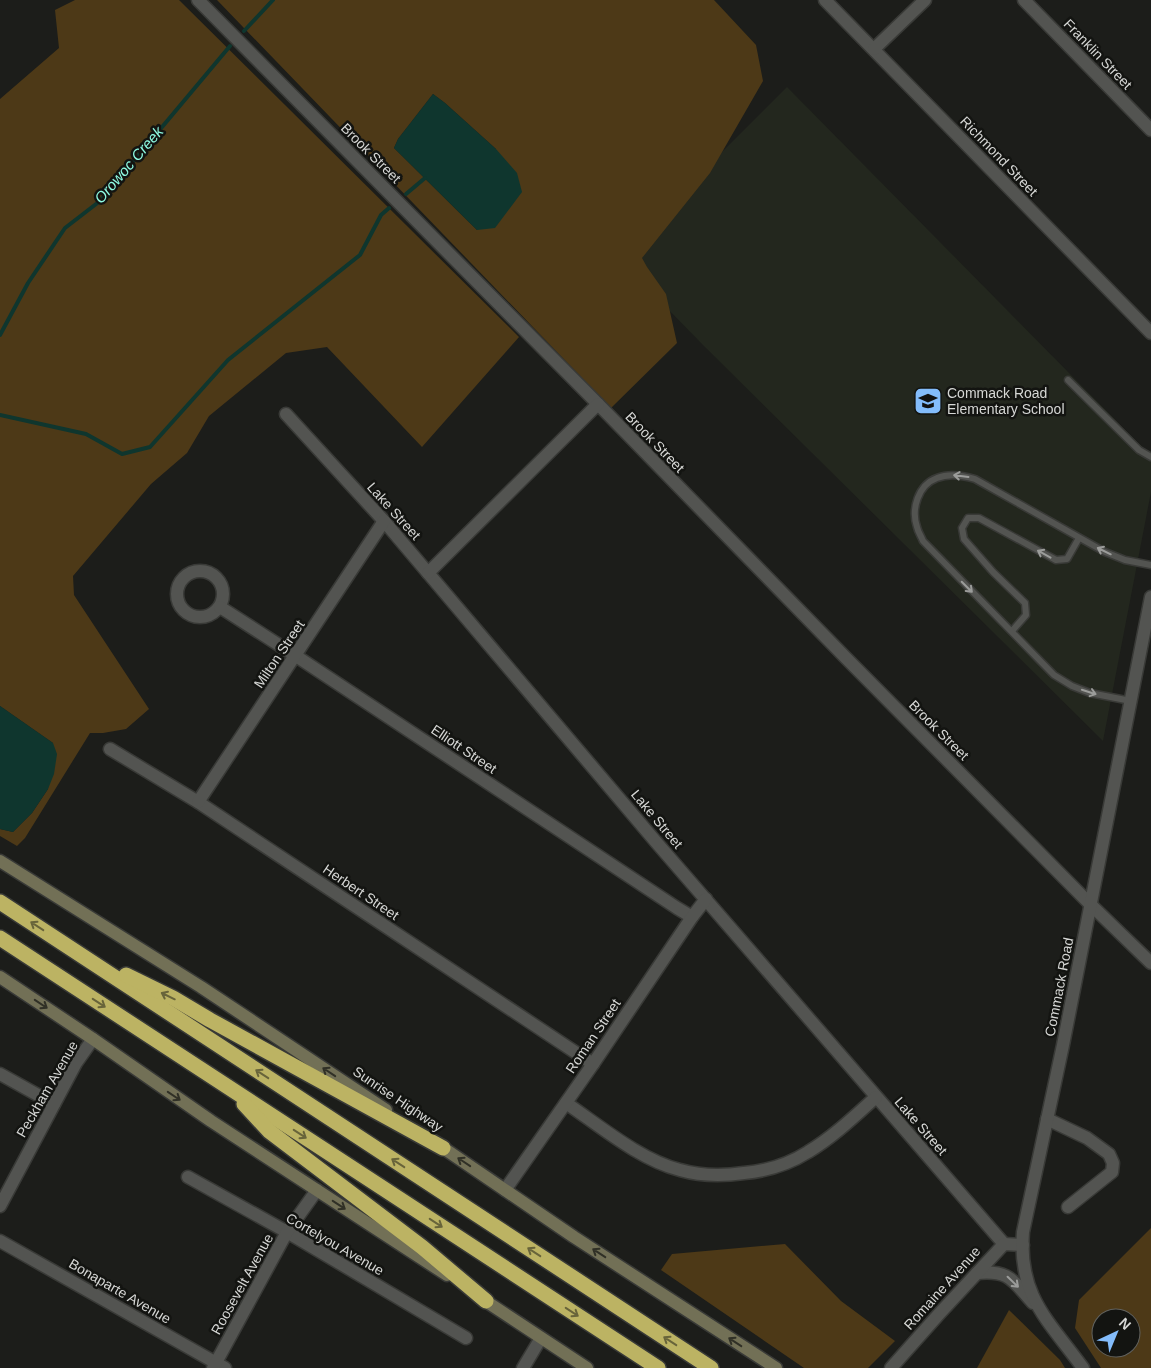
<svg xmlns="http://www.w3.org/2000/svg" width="1151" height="1368" viewBox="0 0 1151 1368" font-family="Arial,sans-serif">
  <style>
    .built { fill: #23271e }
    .green { fill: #4d3917; fill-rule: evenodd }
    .water { fill: #0f362e }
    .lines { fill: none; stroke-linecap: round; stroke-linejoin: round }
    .stream { stroke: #0f362e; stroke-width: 4 }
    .service-casing { stroke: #393a37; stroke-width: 9 }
    .minor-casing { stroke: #393a37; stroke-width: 15 }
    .tertiary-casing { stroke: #393a37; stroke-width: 15 }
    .secondary-casing { stroke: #393a37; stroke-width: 15 }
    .motorway-casing { stroke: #393a37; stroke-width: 18 }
    .service { stroke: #535451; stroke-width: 6 }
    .minor { stroke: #535451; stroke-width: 12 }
    .tertiary { stroke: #535451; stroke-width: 12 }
    .secondary { stroke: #727056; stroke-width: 12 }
    .motorway { stroke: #bcb363; stroke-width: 15 }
    .oneway { stroke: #9b9c9a }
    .oneway2 { stroke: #68643a }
    .oneway3 { stroke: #303026 }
    .labels { text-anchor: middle; stroke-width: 5; stroke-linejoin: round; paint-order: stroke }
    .street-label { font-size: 14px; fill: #d6d7d5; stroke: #131411 }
    .poi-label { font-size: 14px; fill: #d6d7d5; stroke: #131411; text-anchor: start }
    .water-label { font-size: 15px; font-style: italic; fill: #8ffce3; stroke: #131411 }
  </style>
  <rect width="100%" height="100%" fill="#1c1d1a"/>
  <polygon class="built" points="787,87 1151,456 1151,492 1103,741 703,345 617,257"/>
  <g class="green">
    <polygon points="75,0 179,0 519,337 422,447 327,347 286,353 209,416 187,453 151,484 73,576 74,595 149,709 126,729 103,733 90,733 25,838 17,846 0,836 0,829 13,832 32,813 48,789 53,743 0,706 0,99 59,48 55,10"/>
    <path d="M217,0H714L756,45L763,81L710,173L642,258L647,267L666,294L677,343L611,408ZM433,94L445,103L496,149L477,230L394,148L398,139Z"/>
    <path d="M1151,1228V1368H1101L1075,1328L1079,1300ZM1101,1318H1131V1348H1101Z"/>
    <polygon points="785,1244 841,1301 895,1341 868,1368 804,1368 661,1270 672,1254"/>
    <polygon points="1009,1310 1060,1360 1065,1368 977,1368"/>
  </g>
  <g class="water">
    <polygon points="433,94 445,103 496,149 517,173 522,192 495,228 477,230 394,148 398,139"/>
    <polygon points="0,706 53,743 57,754 54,774 48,789 32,813 13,832 0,829"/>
  </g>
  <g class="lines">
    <g class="stream">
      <polyline points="244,31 273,0"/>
      <polyline points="406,194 425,178"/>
      <polyline points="0,335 28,283 65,228 100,201 230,46"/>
      <polyline points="0,415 86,434 122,454 150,447 228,360 360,255 381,215 389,208"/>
    </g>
    <defs>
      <g id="service">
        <polyline points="1068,380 1139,450 1151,457"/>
        <polyline points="1012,631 1026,615 1025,603 993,572 964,539 962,528 968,518 979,518 1056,560 1067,559 1079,538"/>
        <path d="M1131,701L1090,693L1072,686L1054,675L923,541C921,536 918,532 917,527C911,509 918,485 937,478C949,473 962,475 975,479L1105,552L1125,560L1151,565"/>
      </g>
      <g id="minor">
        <polyline points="198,0 598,404 846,658 1090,904 1151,963"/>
        <polyline points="825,0 1151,333"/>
        <polyline points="1024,0 1151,130"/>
        <polyline points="874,49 925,0"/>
        <polyline points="286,414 384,521 656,842 1004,1244"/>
        <circle cx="200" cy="594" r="23"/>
        <polyline points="428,573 598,404"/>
        <polyline points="220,607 296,656 677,908 692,917"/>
        <polyline points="110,749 198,802 593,1064"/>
        <polyline points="198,802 384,521"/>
        <polyline points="0,1074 54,1104"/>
        <path d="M566,1103C600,1126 640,1160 680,1170C701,1176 723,1176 744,1173C767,1171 789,1164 808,1152C833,1137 855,1116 876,1097"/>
        <polyline points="1047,1119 1087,1138 1109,1154 1113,1163 1112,1172 1068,1207"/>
        <polyline points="188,1177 287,1232 466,1338"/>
        <polyline points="505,1190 593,1064 692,917 706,899"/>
        <polyline points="0,1206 76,1063 93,1039"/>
        <polyline points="0,1241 225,1368"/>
        <polyline points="213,1368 287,1232 317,1190"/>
        <polyline points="523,1368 541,1338"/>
      </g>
      <g id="tertiary">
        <path d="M977,1273C1010,1270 1012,1280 1033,1303"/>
        <polyline points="891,1368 939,1314 1004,1244 1023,1245"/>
        <path d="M1083,1368C1048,1320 1018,1296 1023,1232L1063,1045L1151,597"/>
      </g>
      <g id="secondary">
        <polyline points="0,861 201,987 386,1110"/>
        <polyline points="0,977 93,1039 211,1121 447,1275"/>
        <polyline points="436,1143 574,1237 776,1368"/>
        <polyline points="478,1296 587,1368"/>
      </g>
      <g id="motorway">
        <polyline points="0,902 711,1368"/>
        <polyline points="0,938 658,1368"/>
        <polyline points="126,975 173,998 210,1020 443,1148"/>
        <polyline points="244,1104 269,1131 422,1247 486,1301"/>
      </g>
    </defs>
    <use href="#service" class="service-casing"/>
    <use href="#minor" class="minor-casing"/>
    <use href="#tertiary" class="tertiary-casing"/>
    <use href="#secondary" class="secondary-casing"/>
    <use href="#motorway" class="motorway-casing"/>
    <use href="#service" class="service"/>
    <use href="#minor" class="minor"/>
    <use href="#tertiary" class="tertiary"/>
    <use href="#secondary" class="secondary"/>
    <use href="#motorway" class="motorway"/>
  </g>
  <defs><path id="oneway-shaft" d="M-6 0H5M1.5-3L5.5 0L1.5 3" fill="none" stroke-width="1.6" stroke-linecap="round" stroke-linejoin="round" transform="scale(1.25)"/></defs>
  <g class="oneway">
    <use href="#oneway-shaft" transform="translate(961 476) rotate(-173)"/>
    <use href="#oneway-shaft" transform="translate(1104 551) rotate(-154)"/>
    <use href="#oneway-shaft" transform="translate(1044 554) rotate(-151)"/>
    <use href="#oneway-shaft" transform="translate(967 587) rotate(45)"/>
    <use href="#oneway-shaft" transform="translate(1089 692) rotate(18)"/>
    <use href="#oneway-shaft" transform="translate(1013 1282) rotate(44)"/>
  </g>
  <g class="oneway2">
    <use href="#oneway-shaft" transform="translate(37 926) rotate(-147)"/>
    <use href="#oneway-shaft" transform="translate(168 996) rotate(-154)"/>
    <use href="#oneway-shaft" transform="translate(99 1003) rotate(33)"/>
    <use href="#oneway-shaft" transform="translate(262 1074) rotate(-147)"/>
    <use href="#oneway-shaft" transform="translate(300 1134) rotate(33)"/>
    <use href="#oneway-shaft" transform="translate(398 1163) rotate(-147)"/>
    <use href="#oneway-shaft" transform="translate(436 1223) rotate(33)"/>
    <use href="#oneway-shaft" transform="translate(534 1252) rotate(-147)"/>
    <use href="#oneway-shaft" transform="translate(572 1312) rotate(33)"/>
    <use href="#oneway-shaft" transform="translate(670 1341) rotate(-147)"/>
  </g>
  <g class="oneway3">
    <use href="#oneway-shaft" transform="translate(41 1004) rotate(34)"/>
    <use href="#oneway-shaft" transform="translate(329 1072) rotate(-146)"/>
    <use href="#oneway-shaft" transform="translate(174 1096) rotate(34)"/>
    <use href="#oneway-shaft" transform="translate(464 1162) rotate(-146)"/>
    <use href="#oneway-shaft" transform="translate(339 1205) rotate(33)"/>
    <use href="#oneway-shaft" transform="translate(599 1253) rotate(-147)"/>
    <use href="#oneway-shaft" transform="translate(735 1342) rotate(-147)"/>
  </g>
  <defs>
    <symbol id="school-square" viewBox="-11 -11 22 22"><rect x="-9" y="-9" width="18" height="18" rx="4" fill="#83bcfb" stroke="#131411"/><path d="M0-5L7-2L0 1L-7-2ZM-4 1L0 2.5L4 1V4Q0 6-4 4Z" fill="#111"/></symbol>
  </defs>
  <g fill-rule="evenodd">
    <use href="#school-square" x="912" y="385" width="32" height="32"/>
  </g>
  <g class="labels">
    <g class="street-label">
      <text transform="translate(1098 54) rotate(46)" y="5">Franklin Street</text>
      <text transform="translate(371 153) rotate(45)" y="5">Brook Street</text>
      <text transform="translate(999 156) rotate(46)" y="5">Richmond Street</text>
      <text transform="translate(655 442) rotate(46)" y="5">Brook Street</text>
      <text transform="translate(394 511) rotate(48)" y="5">Lake Street</text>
      <text transform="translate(279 654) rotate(-56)" y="5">Milton Street</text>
      <text transform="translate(939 730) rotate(45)" y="5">Brook Street</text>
      <text transform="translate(464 749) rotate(34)" y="5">Elliott Street</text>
      <text transform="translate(657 819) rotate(50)" y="5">Lake Street</text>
      <text transform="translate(361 892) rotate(34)" y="5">Herbert Street</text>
      <text transform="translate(1059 987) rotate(-79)" y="5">Commack Road</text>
      <text transform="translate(593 1036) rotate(-56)" y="5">Roman Street</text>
      <text transform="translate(47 1089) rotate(-60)" y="5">Peckham Avenue</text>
      <text transform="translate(398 1099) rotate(34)" y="5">Sunrise Highway</text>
      <text transform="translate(921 1126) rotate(49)" y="5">Lake Street</text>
      <text transform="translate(335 1244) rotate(30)" y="5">Cortelyou Avenue</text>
      <text transform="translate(242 1284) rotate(-61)" y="5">Roosevelt Avenue</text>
      <text transform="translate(942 1288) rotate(-48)" y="5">Romaine Avenue</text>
      <text transform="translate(120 1291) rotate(30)" y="5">Bonaparte Avenue</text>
    </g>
    <g class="poi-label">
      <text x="947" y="398">Commack Road<tspan x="947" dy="16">Elementary School</tspan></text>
    </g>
    <g class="water-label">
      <text transform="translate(129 165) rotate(-49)" y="5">Orowoc Creek</text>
    </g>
  </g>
  <g transform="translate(1116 1333) rotate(44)"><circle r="24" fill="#131411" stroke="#61625f"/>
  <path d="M0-4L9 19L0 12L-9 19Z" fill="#83bcfb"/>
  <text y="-8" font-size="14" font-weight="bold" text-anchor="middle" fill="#d6d7d5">N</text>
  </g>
</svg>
